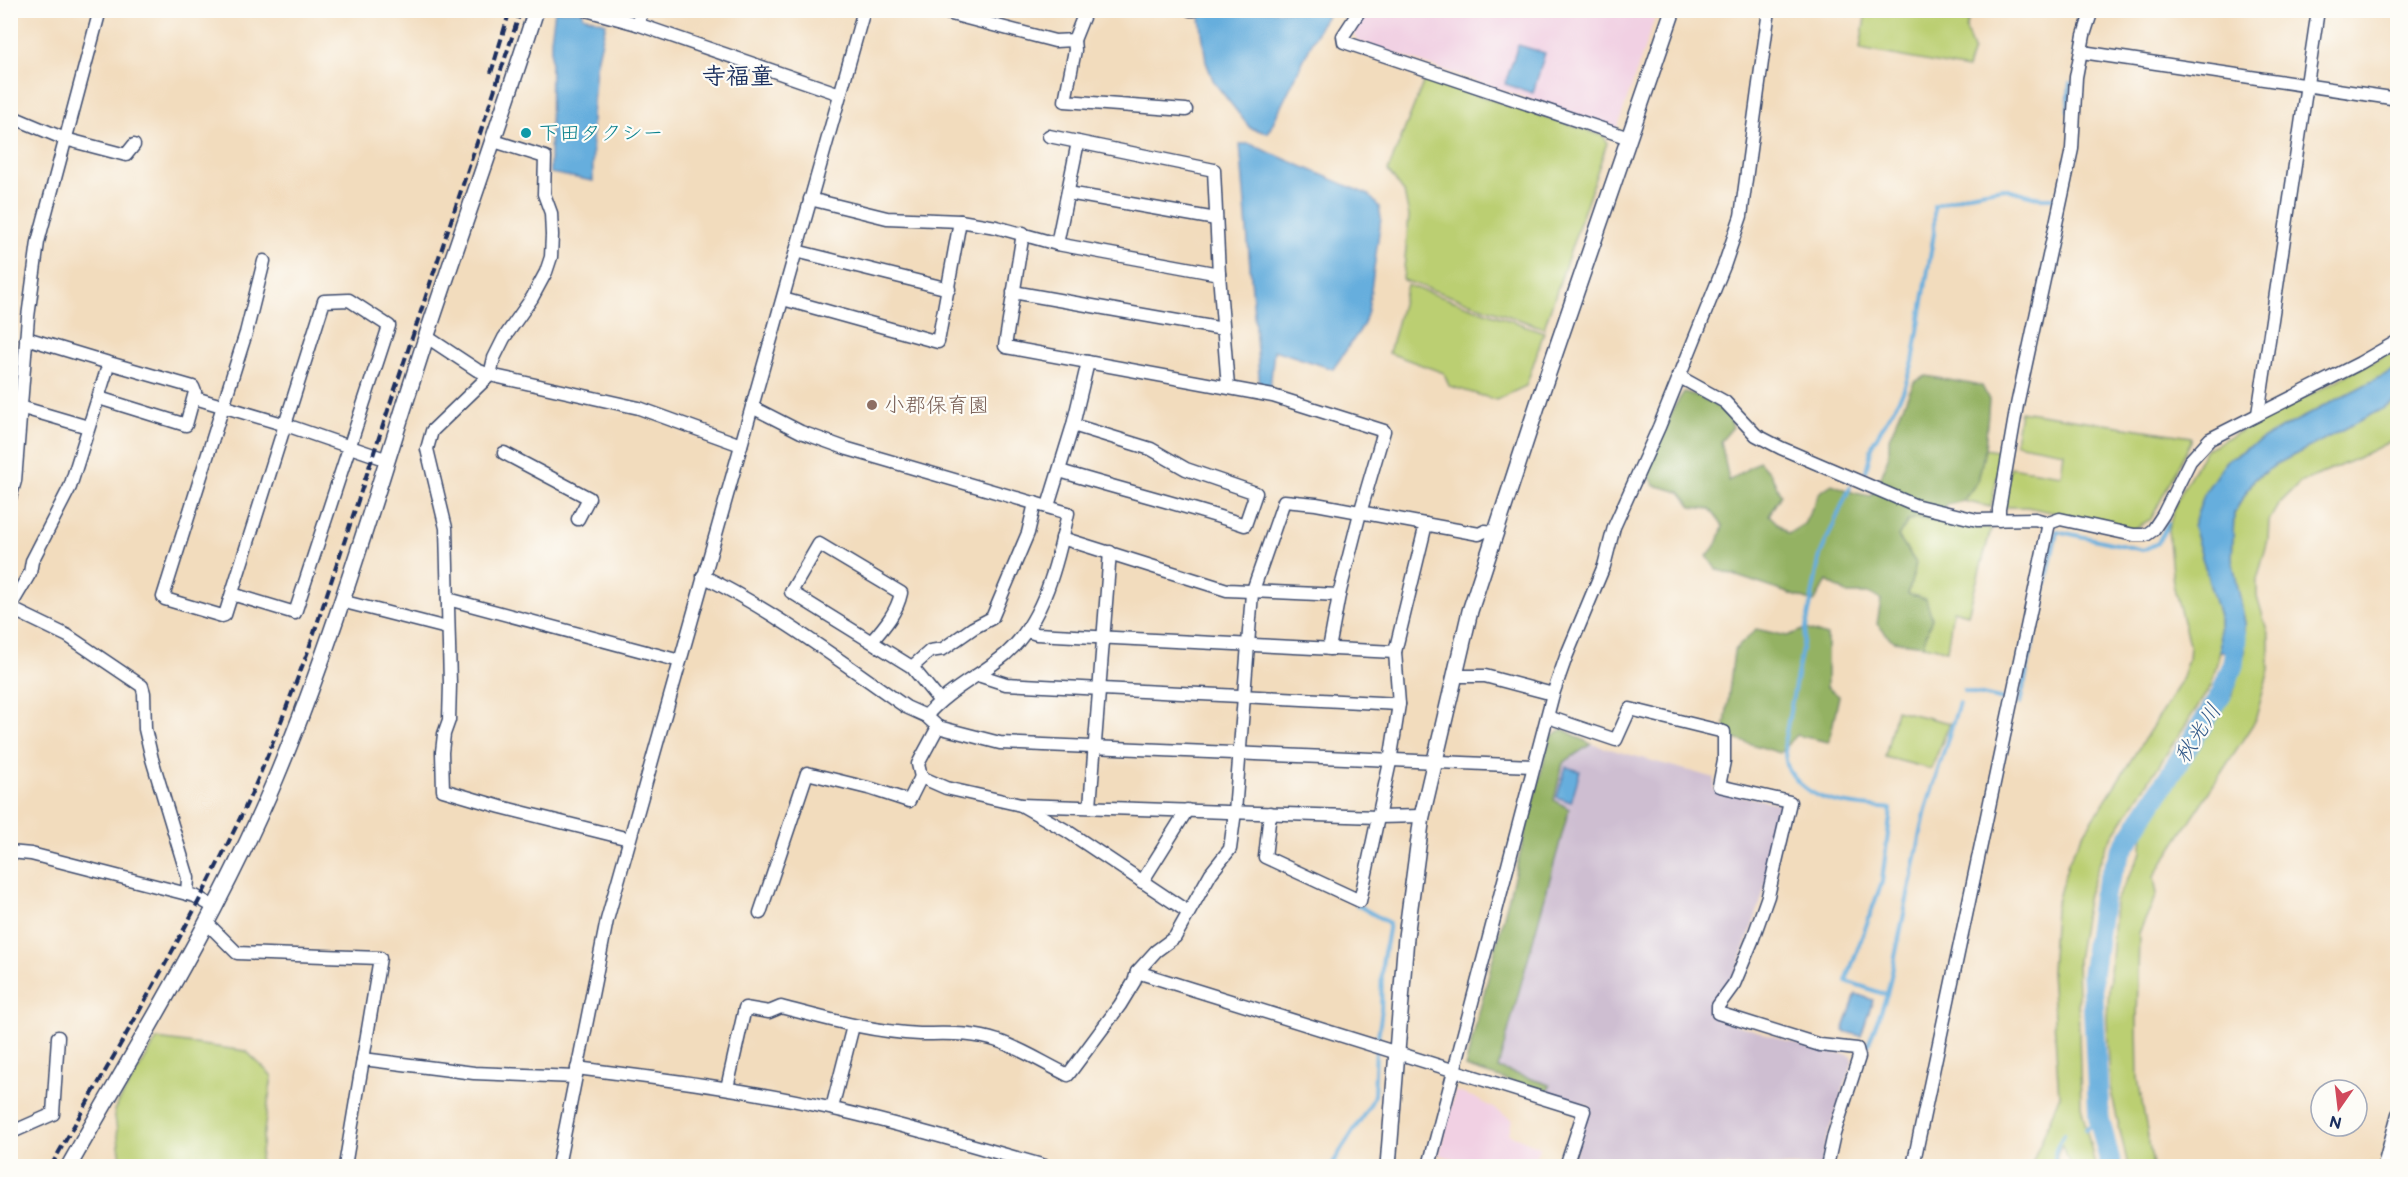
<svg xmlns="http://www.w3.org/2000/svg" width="2408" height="1177" viewBox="0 0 2408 1177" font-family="'Balsamiq Sans','Klee One',sans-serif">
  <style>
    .built { fill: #f1d0e3 }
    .industrial { fill: #cebed1 }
    .green { fill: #bbcf72; stroke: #6b7f68; stroke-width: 1.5 }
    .forest { fill: #94b264; stroke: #587061; stroke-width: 1.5 }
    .water { fill: #66aedd; stroke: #406e9e; stroke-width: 1.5 }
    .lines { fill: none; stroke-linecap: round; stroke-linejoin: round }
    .stream { stroke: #66aedd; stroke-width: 4 }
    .river { stroke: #66aedd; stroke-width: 21 }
    .minor-casing { stroke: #3b496c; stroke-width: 15 }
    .tertiary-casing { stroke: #3b496c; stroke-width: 18 }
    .minor { stroke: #fff; stroke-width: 12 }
    .tertiary { stroke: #fff; stroke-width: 15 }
    .rail { stroke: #1b2f5e; stroke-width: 4; stroke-dasharray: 9 4.5; stroke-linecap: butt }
    .culture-dot { fill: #0f9aa8; stroke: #fdfcf7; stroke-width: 2 }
    .education-dot { fill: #8d6e63; stroke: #fdfcf7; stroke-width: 2 }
    .labels { text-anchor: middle; stroke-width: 4.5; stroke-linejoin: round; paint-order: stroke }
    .culture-label { font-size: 21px; fill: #0d838f; stroke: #fdfcf7; text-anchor: start }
    .education-label { font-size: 21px; fill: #785e54; stroke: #fdfcf7; text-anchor: start }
    .water-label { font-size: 22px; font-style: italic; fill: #355b8a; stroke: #fdfcf7 }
    .quarter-label { font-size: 24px; font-weight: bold; fill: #1b2f5e; stroke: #fdfcf7 }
  </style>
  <rect width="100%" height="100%" fill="#fdfcf7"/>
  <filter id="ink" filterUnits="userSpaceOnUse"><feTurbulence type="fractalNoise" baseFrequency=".0167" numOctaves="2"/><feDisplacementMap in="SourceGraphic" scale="12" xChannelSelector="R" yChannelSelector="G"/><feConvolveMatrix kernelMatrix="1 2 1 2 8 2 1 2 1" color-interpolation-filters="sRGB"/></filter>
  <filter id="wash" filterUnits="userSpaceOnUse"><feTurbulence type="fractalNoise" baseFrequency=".008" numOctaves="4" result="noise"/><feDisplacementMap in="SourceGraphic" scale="24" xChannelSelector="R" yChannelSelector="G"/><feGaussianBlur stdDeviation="1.35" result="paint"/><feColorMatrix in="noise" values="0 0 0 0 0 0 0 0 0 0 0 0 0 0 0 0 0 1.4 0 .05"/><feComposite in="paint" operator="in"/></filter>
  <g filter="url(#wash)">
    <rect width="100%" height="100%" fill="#f2dcbd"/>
    <g class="built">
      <polygon points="1370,11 1657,11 1617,129 1358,41 1354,34 1358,23"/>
      <polygon points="1455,1091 1475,1098 1512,1119 1509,1134 1540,1147 1531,1166 1463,1166 1464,1161 1439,1155"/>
    </g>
    <polygon class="industrial" points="1591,744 1715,778 1714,790 1781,804 1786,814 1760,904 1733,982 1712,1009 1715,1018 1823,1052 1850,1055 1853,1061 1826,1140 1821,1166 1571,1166 1590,1106 1547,1093 1550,1086 1498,1068 1569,809 1554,800 1563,763"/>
    <g class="green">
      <polygon points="1866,11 1971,11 1966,29 1973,50 1967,69 1860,49"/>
      <polygon points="1425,78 1604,136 1607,143 1544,328 1403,280 1409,216 1404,192 1388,171"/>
      <polygon points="1407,285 1544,332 1526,386 1496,400 1449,386 1444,373 1389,353"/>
      <polygon points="2397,349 2397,368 2271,434 2226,461 2205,492 2193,526 2219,616 2220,651 2211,686 2106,846 2088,894 2077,960 2081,1106 2095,1166 2070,1166 2063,1145 2058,1152 2055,1166 2031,1166 2059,1097 2051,972 2055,909 2068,863 2076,846 2179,685 2188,659 2189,644 2173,584 2168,530 2177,499 2206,449"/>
      <polygon points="2397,401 2397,438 2351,461 2300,483 2278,505 2269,521 2268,540 2257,580 2257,596 2269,637 2269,670 2255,721 2156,873 2154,877 2157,894 2139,933 2137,1022 2138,1078 2153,1166 2128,1166 2110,1087 2107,1018 2115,902 2142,852 2143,831 2233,694 2245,652 2245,623 2232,559 2234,513 2254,480 2277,464"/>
      <polygon points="2020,411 2191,437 2191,441 2151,519 2134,529 2027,507 2004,507 2010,467 2061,475 2064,452 2015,443"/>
      <polygon points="1985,449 2002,452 1991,507 1963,501 1978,481"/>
      <polygon points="1917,518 1991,529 1968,614 1953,610 1947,650 1923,645 1932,618 1908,594 1916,563 1898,537 1907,521"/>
      <polygon points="1896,710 1950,723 1931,769 1885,757"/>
      <polygon points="157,1039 246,1051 272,1076 259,1166 122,1166 114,1110"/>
    </g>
    <g class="forest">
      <polygon points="1926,376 1982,386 1989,400 1985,449 1978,481 1963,501 1947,505 1936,520 1917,518 1908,521 1898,537 1916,563 1908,594 1926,599 1932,618 1923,645 1893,641 1877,624 1881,600 1871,594 1848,594 1827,581 1814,602 1716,569 1707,556 1718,542 1723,526 1710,509 1692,507 1680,492 1654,485 1648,472 1674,407 1684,392 1701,397 1727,413 1733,427 1721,441 1729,481 1759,461 1770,473 1781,495 1769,515 1788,534 1804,524 1820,492 1832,484 1855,493 1871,496 1880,480 1889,454 1889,438 1914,382"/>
      <polygon points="1756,629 1787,636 1806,629 1827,636 1827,687 1839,696 1829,742 1796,735 1780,753 1731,738 1725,725 1734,651"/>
      <polygon points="1563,729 1591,744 1563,763 1554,800 1569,809 1498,1068 1550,1085 1547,1093 1465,1067 1550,737"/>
    </g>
    <g class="water">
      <polygon points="1199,10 1330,11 1320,26 1268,133 1250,128 1214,82 1206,62"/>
      <polygon points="555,11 583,11 583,16 606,23 596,66 592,116 593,181 550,173 551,39"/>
      <polygon points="1518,45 1545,53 1533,93 1505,84"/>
      <polygon points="1240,144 1250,144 1369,195 1379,207 1381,218 1368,311 1363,326 1333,369 1274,350 1270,389 1260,388"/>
      <polygon points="2397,368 2397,401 2277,464 2254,479 2234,513 2232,559 2245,623 2245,652 2220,651 2219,616 2193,526 2205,492 2226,461 2271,434"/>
      <polygon points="1566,767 1580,771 1571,802 1557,797"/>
      <polygon points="1856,994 1873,1000 1861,1036 1843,1031"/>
    </g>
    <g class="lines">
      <g class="stream">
        <polyline points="2074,55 2077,32 2085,13"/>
        <polyline points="2068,111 2070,83"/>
        <polyline points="1866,471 1873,443 1903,392 1913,362 1934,233 1934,206 1969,194 2003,188 2041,198 2057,198 2058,196"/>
        <path d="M1850,487L1820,555L1784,743C1785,751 1785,763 1789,770C1810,806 1855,805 1891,809L1882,882L1846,981L1887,995"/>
        <polyline points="1964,691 2004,700"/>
        <polyline points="2020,703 2057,531 2143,550 2158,543 2168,523"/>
        <polyline points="1357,905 1389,923 1382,965 1381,1017 1377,1043"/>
        <polyline points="1868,1045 1887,995 1926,809 1959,703"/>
        <polyline points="1863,1062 1866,1054"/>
        <polyline points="2086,1129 2099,1118"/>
        <polyline points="1331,1166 1370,1105 1374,1095 1376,1050"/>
        <polyline points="2052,1166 2056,1150 2064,1134"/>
      </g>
      <polyline class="river" points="2111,1166 2099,1118 2092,975 2103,895 2120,853 2221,695 2233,665 2236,637 2233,623"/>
    </g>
  </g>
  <g filter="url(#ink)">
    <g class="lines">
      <defs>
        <g id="minor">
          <polyline points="586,10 637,24 840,94"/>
          <polyline points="936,10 1055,41 1074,40 1086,10"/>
          <polyline points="1190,10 1194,10"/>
          <polyline points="1360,10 1343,36 1344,42 1629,138"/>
          <polyline points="637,24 643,10"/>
          <polyline points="1074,40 1075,50 1065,101 1186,110"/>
          <polyline points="2082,52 2398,99"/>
          <polyline points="10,116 65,139 126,155 134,145"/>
          <polyline points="1049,136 1214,170 1219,274 1228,387"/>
          <polyline points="494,141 545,157 544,194 551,213 552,235 551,257 546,272 532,298 504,338 494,358 490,375 432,431 427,449 446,528 450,684 449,720 444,734 442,752 443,790 501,807 629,839"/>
          <polyline points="1068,193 1216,219"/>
          <polyline points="810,199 887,218 960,221 996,227 1057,244 1219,274"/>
          <polyline points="1023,233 1005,346 1006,347 1273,396 1384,431 1360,513 1339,595 1227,590 1062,538"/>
          <polyline points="1057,244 1078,142"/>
          <polyline points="796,251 949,289"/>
          <polyline points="1013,292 1223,329"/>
          <polyline points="783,299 938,342 960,221"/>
          <polyline points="427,337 477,370 490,375 639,408 741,445"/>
          <polyline points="26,338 109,363"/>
          <polyline points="1678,376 1725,402 1756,435 1781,448 1914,505 1977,520 2035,519 2049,523 2060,519 2134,535 2146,535 2153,530 2163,515 2190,461 2210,439 2360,363 2398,341"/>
          <polyline points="195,398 286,425 388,460"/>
          <polyline points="20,407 88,427"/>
          <path d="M752,407L801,432L848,449L1068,513C1058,561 1044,620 1006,654C980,676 948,690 926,716"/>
          <polyline points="2258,414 2318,10"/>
          <polyline points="504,453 589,498 578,519"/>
          <path d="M1060,471C1122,490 1184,505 1245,525L1256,493L1186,469L1151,449L1073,425"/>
          <polyline points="10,498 15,481 28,317 38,242 100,10"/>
          <polyline points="1048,506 1073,425 1088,362"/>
          <polyline points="1999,520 1999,509 2017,405 2072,149 2076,77 2084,35 2092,10"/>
          <path d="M703,576C776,612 840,661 906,707L926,716L938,727L1000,743L1532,766"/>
          <polyline points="232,594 295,613 389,326 349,300 324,301 225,615 222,616 165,599 163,597 246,333 264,261"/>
          <polyline points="448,599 680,661"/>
          <polyline points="341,601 447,628"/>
          <polyline points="10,607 30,573 32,561 70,487 109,363 193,387 195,392 186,425 99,398"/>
          <polyline points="10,608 68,636 142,686 144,693 145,729 152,759 188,878 187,894"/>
          <polyline points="1027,631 1037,634 1055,635 1395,652"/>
          <path d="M872,641C885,626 897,612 901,593L819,544L791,592L912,667L939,700"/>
          <polyline points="1329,649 1339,595"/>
          <polyline points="912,667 930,651 943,649 973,628 992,618 1028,533 1035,503"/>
          <polyline points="978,675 1006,684 1399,704"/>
          <polyline points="1454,676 1485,676 1553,694"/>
          <polyline points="1548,717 1616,740 1630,709 1724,732 1724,761 1719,786 1790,802 1768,896 1752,941 1734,984 1718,1006 1718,1013 1820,1045 1857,1049 1859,1057 1834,1134 1827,1166"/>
          <polyline points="938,727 918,764 921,777 946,788 1021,805 1067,831 1188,912"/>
          <polyline points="1021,805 1378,817 1422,816"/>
          <polyline points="1090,806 1110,552"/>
          <polyline points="1270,813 1265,857 1360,901 1390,762 1399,704 1395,652 1426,524"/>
          <polyline points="10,852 31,854 195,896 214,907"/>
          <polyline points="1142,882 1187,810"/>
          <polyline points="760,913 807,773 872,789 909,801 921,777"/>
          <polyline points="207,923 237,953 380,958 345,1166"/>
          <polyline points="1137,972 1584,1111 1566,1166"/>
          <polyline points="363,1059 474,1073 575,1077"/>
          <path d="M577,1068C662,1079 746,1089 829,1108C902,1124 973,1146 1045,1166"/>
          <path d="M727,1088L745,1008L769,1012L781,1007C827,1019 872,1032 920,1034C947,1034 972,1032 998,1041C1022,1049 1045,1064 1068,1075L1120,1005L1134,982L1137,972L1156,951L1175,937L1211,873L1230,849L1235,812L1252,593L1284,501L1316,504L1479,534L1485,531L1495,532"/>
          <polyline points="832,1108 853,1026"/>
          <polyline points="10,1133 53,1114 58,1037"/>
          <polyline points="558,1166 607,920 864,10"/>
          <polyline points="1429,1166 1553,694 1566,657 1604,566 1614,527 1659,427 1724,266 1741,216 1769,10"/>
          <polyline points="1913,1166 2049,523"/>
          <polyline points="2384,1166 2398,1114"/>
        </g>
        <g id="tertiary">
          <path d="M69,1166C141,1039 219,913 276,778C336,635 378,486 426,338C462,229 501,120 536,10"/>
          <polyline points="1388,1166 1406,937 1422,816 1470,611 1543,388 1673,10"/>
        </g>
      </defs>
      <use href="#minor" class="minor-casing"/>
      <use href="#tertiary" class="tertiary-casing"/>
      <use href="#minor" class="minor"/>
      <use href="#tertiary" class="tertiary"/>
      <g class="rail">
        <polyline points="491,73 510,10"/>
        <path d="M51,1166C117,1050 185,935 242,814C267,762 286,707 307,654L521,10"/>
      </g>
    </g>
  </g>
  <circle class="culture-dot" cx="526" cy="133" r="6"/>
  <circle class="education-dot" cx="872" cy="405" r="6"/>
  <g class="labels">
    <g class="culture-label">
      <text x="538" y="140">下田タクシー</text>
    </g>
    <g class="education-label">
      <text x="884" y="412">小郡保育園</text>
    </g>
    <g class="water-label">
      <text transform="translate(2197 733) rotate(-57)" y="8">秋光川</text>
    </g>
    <g class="quarter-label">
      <text x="738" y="84">寺福童</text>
    </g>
  </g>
  <rect width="2408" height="1177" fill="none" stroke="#fdfcf7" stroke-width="36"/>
  <g transform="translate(2339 1108) rotate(194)"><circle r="28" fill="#fdfcf7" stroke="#a3aaba" stroke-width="1.5"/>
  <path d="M0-4.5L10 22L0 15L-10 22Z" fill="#d1495b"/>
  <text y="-9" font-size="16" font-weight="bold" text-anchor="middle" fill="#1b2f5e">N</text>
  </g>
</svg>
